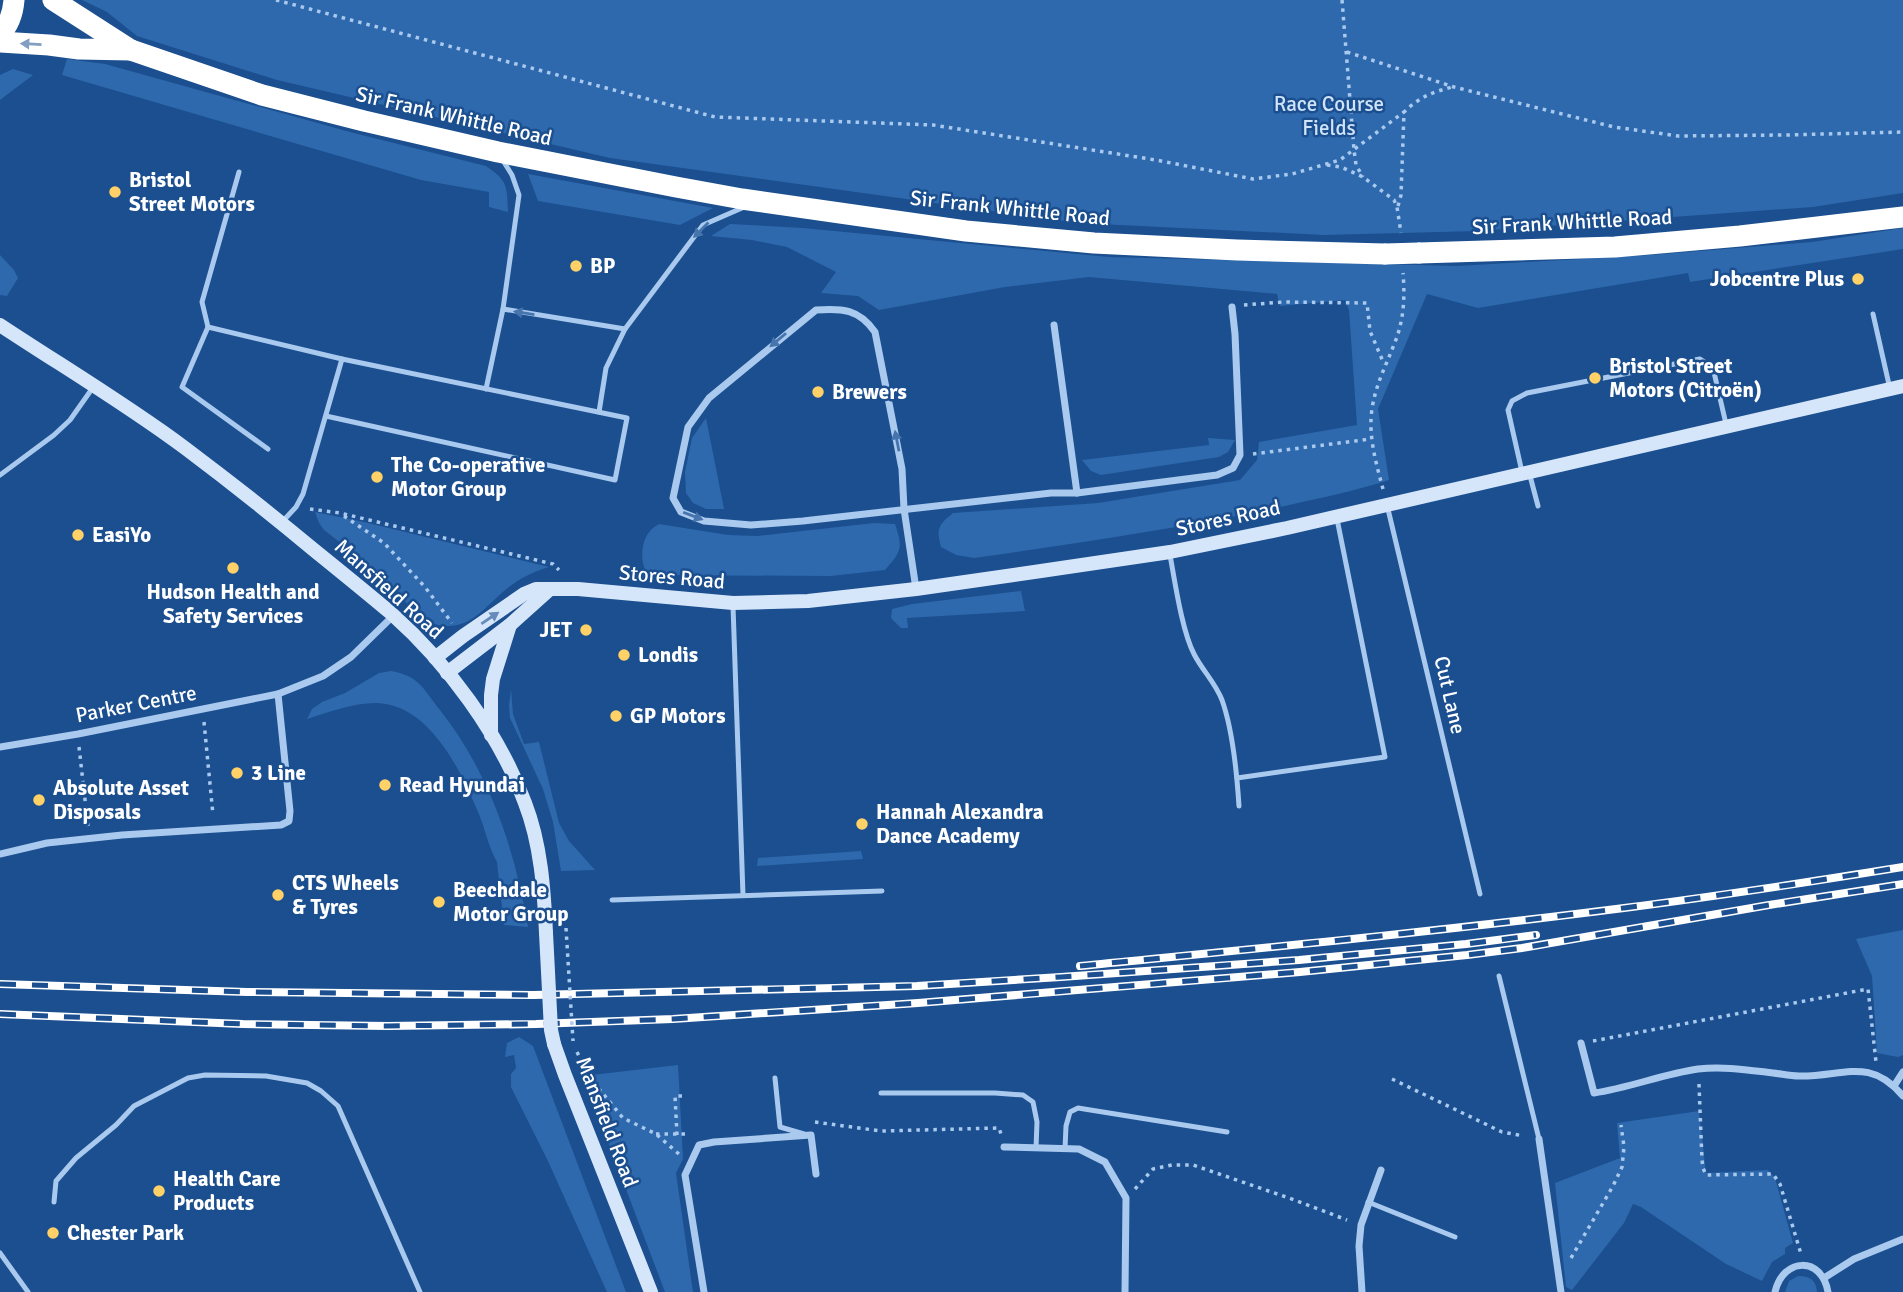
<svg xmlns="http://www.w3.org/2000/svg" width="1903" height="1292" viewBox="0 0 1903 1292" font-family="Signika,sans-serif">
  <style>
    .green { fill: #2e69ad }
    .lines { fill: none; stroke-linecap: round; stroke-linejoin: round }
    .path { stroke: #a9c9ee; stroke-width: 3.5; stroke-dasharray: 3.5 5; stroke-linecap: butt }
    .lane { stroke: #a9c9ee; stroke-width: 5 }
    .street { stroke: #a9c9ee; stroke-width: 7 }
    .secondary { stroke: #d6e6fa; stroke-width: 14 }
    .highway { stroke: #fff; stroke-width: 21 }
    .rail-casing { stroke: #fff; stroke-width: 8 }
    .rail { stroke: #1b4f8f; stroke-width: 5; stroke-dasharray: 16; stroke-linecap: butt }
    .path-bridge { stroke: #a9c9ee; stroke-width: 3.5; stroke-dasharray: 3.5 5; stroke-linecap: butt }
    .secondary-bridge { stroke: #d6e6fa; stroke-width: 14 }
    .highway-bridge { stroke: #fff; stroke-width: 21 }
    .oneway { fill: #829ec1 }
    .oneway2 { fill: #4674ac }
    .oneway3 { fill: #668bba }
    .poi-dot { fill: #ffd166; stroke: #1b4f8f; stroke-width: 2.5 }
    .labels { text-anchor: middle; stroke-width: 5; stroke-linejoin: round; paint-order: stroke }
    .park-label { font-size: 21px; fill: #cfe3fa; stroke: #1b4f8f }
    .street-label { font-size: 21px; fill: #fff; stroke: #1b4f8f }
    .poi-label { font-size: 21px; font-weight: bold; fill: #fff; stroke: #1b4f8f; text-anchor: start }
  </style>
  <rect width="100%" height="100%" fill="#1b4f8f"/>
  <g class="green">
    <polygon points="82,0 1903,0 1903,193 1813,207 1477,231 1324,235 1079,223 610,158 277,80 137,36 107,12"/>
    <path d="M67,59L105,64L350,132L486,166C508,181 507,186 508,212L489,207V192L421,180L62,75Z"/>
    <polygon points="13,69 33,75 0,100 0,75"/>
    <polygon points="528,174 713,208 680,225 538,201"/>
    <path d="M730,224L803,228L1109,257L1457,266L1650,255L1812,242L1903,228V249L1690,282L1688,273L1478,308L1427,294L1378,409L1389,480C1355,491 1320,498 1285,506C1182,528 1078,543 974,558L956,555L941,547C936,529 938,525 953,513L1098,503L1240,480L1257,460L1259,442L1357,425L1349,310L1345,300L1280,306L1277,294L1089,277L1005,287L879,310L858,296L821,293L836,272L787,247L752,240L711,236Z"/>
    <polygon points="0,255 14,270 18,278 7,296 0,295"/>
    <polygon points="706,418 724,509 706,509 693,503 686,493 685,472 692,438"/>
    <polygon points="1208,438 1235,440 1228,452 1219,457 1101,475 1091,471 1082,460 1209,445"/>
    <path d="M315,512L364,522L549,567C536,571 524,576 513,584C482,606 471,637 427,622L346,547L324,530L319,523Z"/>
    <path d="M874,523L895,524C903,548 902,551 885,570L831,576L648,575C640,564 640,542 650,531C652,528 656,526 659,524L728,535L757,536Z"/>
    <polygon points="1021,591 1025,611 907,618 908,628 901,628 891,618 892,609 912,604"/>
    <path d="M391,671C420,676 423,689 440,710C489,772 515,849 528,927L504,925L497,862C488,846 485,828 478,812C460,769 429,704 376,703C352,703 330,712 307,719L312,709L322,702L345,693L379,673Z"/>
    <polygon points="511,689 513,714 524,744 539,742 559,823 569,841 595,870 561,871 553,822 543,789 510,718 509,706"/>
    <polygon points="861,851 863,859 757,866 758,858"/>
    <polygon points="1903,930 1903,1055 1898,1057 1877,1053 1872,976 1856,939"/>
    <polygon points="519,1037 533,1046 626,1292 607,1292 547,1159 511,1087 511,1074 516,1068 514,1055 505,1057 507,1043"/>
    <polygon points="678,1065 683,1159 676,1173 693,1292 665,1292 583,1076"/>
    <polygon points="1699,1111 1706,1173 1768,1170 1775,1178 1793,1243 1785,1248 1785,1254 1772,1262 1762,1281 1726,1264 1641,1207 1633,1204 1624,1223 1572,1290 1566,1287 1555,1183 1620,1158 1617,1123"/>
    <path d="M1798,1276C1810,1276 1816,1280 1817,1292H1785L1789,1281Z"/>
  </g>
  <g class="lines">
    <g class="path">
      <polyline points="276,0 715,117 933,125 1156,160 1253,179 1292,174 1340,160 1404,112"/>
      <polyline points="1342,0 1354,150 1356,165 1363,177"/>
      <polyline points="1347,52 1454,87 1614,127 1678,136 1786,135 1903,132"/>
      <polyline points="1327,165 1341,167 1363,177 1394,200 1397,207 1401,233"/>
      <path d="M1398,206L1401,195L1404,112C1420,97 1430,93 1452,87"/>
      <polyline points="1244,305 1283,302 1367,303 1370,331 1384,364"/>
      <polyline points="1253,454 1371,439"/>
      <path d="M1383,489C1376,463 1368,436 1372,409C1376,383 1386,366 1395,342C1404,320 1405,296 1403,273"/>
      <polyline points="310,509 340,513 553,564 559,570"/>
      <polyline points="344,516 384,543 425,587 452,623"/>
      <polyline points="204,722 213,815"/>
      <polyline points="79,747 88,826"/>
      <polyline points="1593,1041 1868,989 1876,1062"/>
      <polyline points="577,1052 590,1078 623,1118 656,1134 680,1155"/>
      <polyline points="1392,1079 1502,1132 1524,1136"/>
      <polyline points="1699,1084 1702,1160 1703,1168 1706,1175 1773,1174 1780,1184 1801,1254"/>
      <polyline points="815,1122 881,1131 999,1128 1001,1134"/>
      <polyline points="656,1134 689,1134"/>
      <polyline points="677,1135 675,1096 684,1096"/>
      <polyline points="1135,1189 1153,1169 1172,1165 1193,1165 1289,1198 1347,1220"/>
      <polyline points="1571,1258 1613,1186 1622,1167 1624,1147 1621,1125"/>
    </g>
    <g class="lane">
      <polyline points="502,159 512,175 519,195 503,309 625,329 703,225 742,208"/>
      <polyline points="239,172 202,302 208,327 342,359"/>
      <polyline points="1873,314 1890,389"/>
      <polyline points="208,327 182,387 268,449"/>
      <polyline points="486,389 503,309"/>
      <polyline points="599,412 606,368 625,329"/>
      <polyline points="1522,472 1508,410 1512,401 1527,393 1700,359 1713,368 1726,424"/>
      <polyline points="1529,472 1538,506"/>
      <polyline points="0,475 54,435 70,420 94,386"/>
      <polyline points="1387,505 1480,894"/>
      <polyline points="282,522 296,507 303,494 342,359 627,418 615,480 326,416"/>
      <path d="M1170,555C1175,582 1182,631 1194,654C1202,670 1215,682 1222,700C1232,728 1237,775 1239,806"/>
      <polyline points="733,606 743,895"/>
      <polyline points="1237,778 1385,757 1337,519"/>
      <polyline points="612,900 882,891"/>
      <polyline points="1499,976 1539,1139"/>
      <polyline points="775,1078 780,1127 804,1134"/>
      <polyline points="881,1093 995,1093 1023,1095 1033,1102 1037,1122 1036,1148"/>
      <polyline points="1065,1149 1066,1126 1070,1112 1078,1108 1227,1132"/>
      <polyline points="54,1202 56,1181 76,1158 116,1125 134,1106 188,1078 205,1075 266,1076 307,1083 321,1091 338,1106 420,1292"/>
      <polyline points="1368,1202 1455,1237"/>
      <polyline points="0,1253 28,1292"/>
    </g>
    <g class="street">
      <polyline points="1054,325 1077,493"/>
      <path d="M916,589L904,509L902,469L875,332C859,309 842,308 816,310L709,398L688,427L673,498L681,512L704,521L751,525L803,521L1051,493H1077L1217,475L1233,468L1240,455L1235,334L1232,307"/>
      <polyline points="0,747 78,734 278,694 323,676 351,657 393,616"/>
      <polyline points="0,854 47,843 122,835 281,825 289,821 290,811 278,694"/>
      <path d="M1581,1043L1594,1093C1629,1088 1663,1074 1698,1069C1723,1066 1748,1070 1773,1073C1782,1074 1790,1076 1799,1076C1843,1077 1869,1056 1903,1096"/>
      <polyline points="1894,1086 1903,1072"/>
      <polyline points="1539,1139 1561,1292"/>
      <polyline points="1004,1147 1079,1149 1105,1162 1126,1198 1125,1292"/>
      <polyline points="1824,1278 1854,1259 1903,1239"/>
      <polyline points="704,1292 685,1175 699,1145 714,1142 811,1135 816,1174"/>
      <polyline points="1362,1292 1359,1246 1361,1225 1381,1170"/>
      <path d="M1775,1292C1783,1257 1822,1256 1828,1292"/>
    </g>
    <g class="secondary">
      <path d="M0,325C62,366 126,404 185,448C229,481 272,515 314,550C340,571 366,592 392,614C447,663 499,733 525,803C541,844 544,890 546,933"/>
      <polyline points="435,658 463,636 524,594 536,589 578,589 733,603 808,601 916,589 1041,571 1170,552 1287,528 1903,386"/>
      <polyline points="447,673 511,624 550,589"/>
      <polyline points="491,735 491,695 493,679 510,625"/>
      <polyline points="554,1044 565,1075 651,1292"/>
    </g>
    <g class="highway">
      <polyline points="53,0 131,50 262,95 364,121 498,152 676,187 742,199 966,231 1094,243 1237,250 1385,254"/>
      <path d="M0,34C9,25 13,13 14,0"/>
      <polyline points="0,42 49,45 79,49 131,50"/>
      <polyline points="1419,253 1615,247 1740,236 1903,217"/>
    </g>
    <defs>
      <g id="rail">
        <path d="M1080,966C1262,948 1443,931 1624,908C1718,896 1810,882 1903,867"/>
        <polyline points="0,984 247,992 533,995 917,986 1061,977 1299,960 1466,944 1536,935"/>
        <polyline points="0,1014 243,1024 388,1026 536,1024 673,1019 918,1003 1300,972 1467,955 1522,948 1769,905 1903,884"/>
      </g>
    </defs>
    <use href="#rail" class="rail-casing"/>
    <use href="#rail" class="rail"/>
    <polyline class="path-bridge" points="566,928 573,1041"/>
    <polyline class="secondary-bridge" points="546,933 551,1030 554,1044"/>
    <polyline class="highway-bridge" points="1385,254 1419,253"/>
  </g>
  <defs><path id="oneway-solid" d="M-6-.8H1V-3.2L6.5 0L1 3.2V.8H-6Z" transform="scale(1.75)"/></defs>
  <use class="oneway" href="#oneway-solid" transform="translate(31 44) rotate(-177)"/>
  <g class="oneway2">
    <use href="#oneway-solid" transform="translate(701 230) rotate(135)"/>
    <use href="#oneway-solid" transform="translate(524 313) rotate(-171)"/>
    <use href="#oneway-solid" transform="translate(778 340) rotate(140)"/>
    <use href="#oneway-solid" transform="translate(897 441) rotate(-101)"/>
    <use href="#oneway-solid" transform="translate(693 516) rotate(21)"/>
  </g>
  <use class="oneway3" href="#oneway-solid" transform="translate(490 618) rotate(-34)"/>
  <g class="poi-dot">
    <circle cx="115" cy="192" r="7"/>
    <circle cx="576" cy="266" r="7"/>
    <circle cx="1858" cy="279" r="7"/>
    <circle cx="1595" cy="378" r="7"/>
    <circle cx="818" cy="392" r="7"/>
    <circle cx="377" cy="477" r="7"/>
    <circle cx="78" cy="535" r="7"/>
    <circle cx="233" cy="568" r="7"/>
    <circle cx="586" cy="630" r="7"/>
    <circle cx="624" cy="655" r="7"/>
    <circle cx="616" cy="716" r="7"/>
    <circle cx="237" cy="773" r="7"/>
    <circle cx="385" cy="785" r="7"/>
    <circle cx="39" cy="800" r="7"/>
    <circle cx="862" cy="824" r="7"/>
    <circle cx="278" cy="895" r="7"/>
    <circle cx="439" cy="902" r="7"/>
    <circle cx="159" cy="1191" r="7"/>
    <circle cx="53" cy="1233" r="7"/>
  </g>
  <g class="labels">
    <g class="park-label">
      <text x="1329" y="111">Race Course<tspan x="1329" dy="24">Fields</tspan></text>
    </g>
    <g class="street-label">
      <text transform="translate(454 116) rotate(13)" y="7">Sir Frank Whittle Road</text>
      <text transform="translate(1010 208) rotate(6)" y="7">Sir Frank Whittle Road</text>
      <text transform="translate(1572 222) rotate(-3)" y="7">Sir Frank Whittle Road</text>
      <text transform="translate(1228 518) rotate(-12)" y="7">Stores Road</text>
      <text transform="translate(672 577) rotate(5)" y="7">Stores Road</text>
      <text transform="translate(389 589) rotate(42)" y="7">Mansfield Road</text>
      <text transform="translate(1450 695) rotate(77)" y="7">Cut Lane</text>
      <text transform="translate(136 704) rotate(-11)" y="7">Parker Centre</text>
      <text transform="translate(607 1122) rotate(69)" y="7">Mansfield Road</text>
    </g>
    <g class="poi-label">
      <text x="129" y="187">Bristol<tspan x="129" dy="24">Street Motors</tspan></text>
      <text x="590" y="273">BP</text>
      <text x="1844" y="286" text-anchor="end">Jobcentre Plus</text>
      <text x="1609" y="373">Bristol Street<tspan x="1609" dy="24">Motors (Citroën)</tspan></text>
      <text x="832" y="399">Brewers</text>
      <text x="391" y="472">The Co-operative<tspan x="391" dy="24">Motor Group</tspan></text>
      <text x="92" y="542">EasiYo</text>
      <text x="233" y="599" text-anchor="middle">Hudson Health and<tspan x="233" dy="24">Safety Services</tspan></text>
      <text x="572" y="637" text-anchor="end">JET</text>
      <text x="638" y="662">Londis</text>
      <text x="630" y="723">GP Motors</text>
      <text x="251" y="780">3 Line</text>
      <text x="399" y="792">Read Hyundai</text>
      <text x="53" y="795">Absolute Asset<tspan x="53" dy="24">Disposals</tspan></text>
      <text x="876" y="819">Hannah Alexandra<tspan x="876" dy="24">Dance Academy</tspan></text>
      <text x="292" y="890">CTS Wheels<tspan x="292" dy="24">&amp; Tyres</tspan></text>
      <text x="453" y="897">Beechdale<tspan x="453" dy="24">Motor Group</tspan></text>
      <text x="173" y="1186">Health Care<tspan x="173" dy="24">Products</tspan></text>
      <text x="67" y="1240">Chester Park</text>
    </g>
  </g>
</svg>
